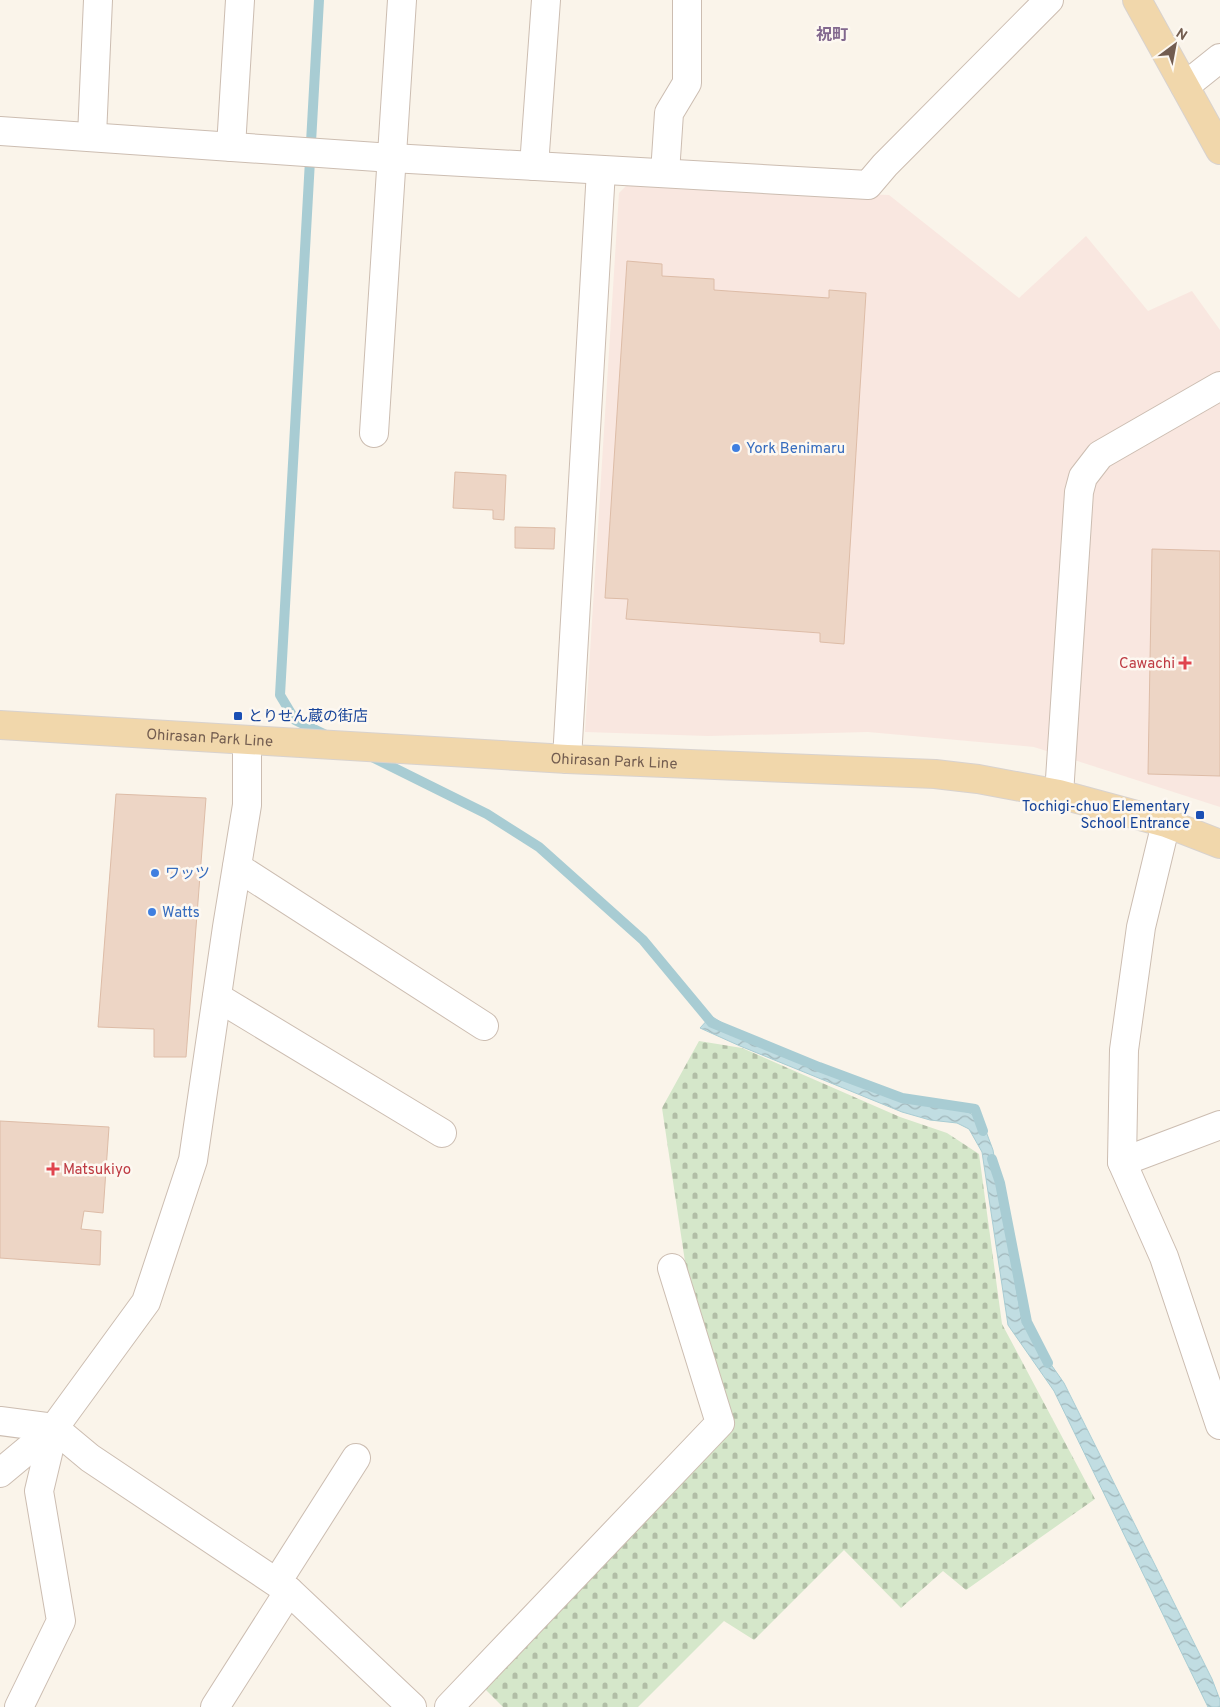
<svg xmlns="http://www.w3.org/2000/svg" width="1220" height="1707" viewBox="0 0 1220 1707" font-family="Overpass,'Noto Sans JP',sans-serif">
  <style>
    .commercial { fill: #f9e7e0 }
    .cemetery { fill: url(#cemetery-stones) }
    .water { fill: url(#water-waves); stroke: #a8ccd3 }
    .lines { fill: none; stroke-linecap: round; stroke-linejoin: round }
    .stream { stroke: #a8ccd3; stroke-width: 10 }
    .building { fill: #edd5c5; stroke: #ddbca7 }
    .minor-casing { stroke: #ccbdb1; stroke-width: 30 }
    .major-casing { stroke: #d8d2ce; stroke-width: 30 }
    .minor { stroke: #fff; stroke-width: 28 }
    .major { stroke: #f1d7ab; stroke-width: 28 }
    .shop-dot { fill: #3f7fe0; stroke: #fdf8f1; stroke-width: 2 }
    .health-dot { fill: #e0444e; stroke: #fdf8f1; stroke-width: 2 }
    .transit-dot { fill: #1a4fb4; stroke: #fdf8f1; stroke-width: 2 }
    .labels { text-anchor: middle; stroke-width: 5; stroke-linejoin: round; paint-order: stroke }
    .shop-label { font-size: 15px; fill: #366cbe; stroke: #fdf8f1; text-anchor: start }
    .health-label { font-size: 15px; fill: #be3a42; stroke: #fdf8f1; text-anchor: end }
    .transit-label { font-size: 15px; fill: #164399; stroke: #fdf8f1; text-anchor: start }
    .street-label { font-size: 15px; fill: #735d50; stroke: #fdf8f1 }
    .neighbourhood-label { font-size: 16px; font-weight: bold; fill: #82688e; stroke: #fdf8f1 }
  </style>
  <defs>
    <pattern id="cemetery-stones" width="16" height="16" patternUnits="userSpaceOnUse" patternTransform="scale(1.25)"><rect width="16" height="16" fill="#d5e7ca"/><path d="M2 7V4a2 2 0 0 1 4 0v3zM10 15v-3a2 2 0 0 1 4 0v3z" fill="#b1bea6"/></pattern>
    <pattern id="water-waves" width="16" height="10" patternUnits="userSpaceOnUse" patternTransform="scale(1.25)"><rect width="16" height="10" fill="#c1dde2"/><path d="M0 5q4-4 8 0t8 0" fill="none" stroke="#a1b6ba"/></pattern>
  </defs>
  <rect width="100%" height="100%" fill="#faf4ea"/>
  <polygon class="commercial" points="628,184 889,195 1019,298 1086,236 1148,311 1192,291 1220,330 1220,807 1034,747 868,732 708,736 585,732 619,193"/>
  <polygon class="cemetery" points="699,1041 742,1048 900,1117 947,1133 979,1154 1002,1324 1095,1499 966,1590 943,1571 901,1608 844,1550 754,1640 724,1621 638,1707 503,1707 484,1688 731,1429 687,1275 662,1108"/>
  <polygon class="water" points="711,1016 747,1038 914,1103 968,1112 978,1118 984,1126 993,1150 1022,1323 1064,1383 1212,1679 1220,1700 1220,1707 1208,1707 1054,1391 1008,1325 982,1152 969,1129 957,1123 930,1120 902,1112 740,1046 700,1028"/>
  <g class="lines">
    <g class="stream">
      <polyline points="319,0 280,695 295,720 328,736"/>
      <polyline points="370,756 487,814 539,847 643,940 712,1023 819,1067 902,1098 975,1109 983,1131"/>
      <polyline points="992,1159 1000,1183 1027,1322 1048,1363"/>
    </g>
  </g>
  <g class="building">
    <polygon points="627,261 662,264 662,276 714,279 714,290 829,298 829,290 866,293 844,644 820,642 820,633 626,619 628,599 605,598"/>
    <polygon points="455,472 506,475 504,520 493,519 493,510 453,508"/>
    <polygon points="515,527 555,528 554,549 515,548"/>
    <polygon points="1152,549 1220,551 1220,776 1148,774"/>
    <polygon points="116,794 206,798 186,1057 154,1057 154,1029 98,1027"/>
    <polygon points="0,1121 109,1127 103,1213 84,1211 81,1229 101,1231 100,1265 0,1258"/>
  </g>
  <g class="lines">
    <defs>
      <g id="minor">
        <polyline points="1185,86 1220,58"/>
        <polyline points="0,131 392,158 868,185 885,165 1049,0"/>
        <polyline points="92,136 98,0"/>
        <polyline points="231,147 240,0"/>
        <polyline points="534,166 546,0"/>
        <polyline points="665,173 669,113 687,83 687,0"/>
        <polyline points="374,433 402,0"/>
        <polyline points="567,759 601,170"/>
        <polyline points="1059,794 1079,492 1083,477 1100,455 1220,386"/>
        <polyline points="1166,823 1141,927 1124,1050 1122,1162 1164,1257 1220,1425"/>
        <polyline points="237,867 484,1026"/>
        <polyline points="217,997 442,1133"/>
        <polyline points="1122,1162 1220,1125"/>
        <polyline points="0,1421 54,1428 90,1458 289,1591 412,1707"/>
        <polyline points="0,1473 54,1428 146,1302 193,1160 227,927 247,805 247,740"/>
        <polyline points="277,1582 356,1458"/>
        <polyline points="19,1707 61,1621 39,1491 54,1428"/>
        <polyline points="215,1707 289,1591"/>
        <polyline points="449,1707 720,1423 672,1268"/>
      </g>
      <g id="major">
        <polyline points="1137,0 1220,150"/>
        <path id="s1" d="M0,725L567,759L935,774L978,779L1059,794L1166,823L1220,844"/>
      </g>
    </defs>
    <use href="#minor" class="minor-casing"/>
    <use href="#major" class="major-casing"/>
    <use href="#minor" class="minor"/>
    <use href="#major" class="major"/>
  </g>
  <g class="shop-dot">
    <circle cx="736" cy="448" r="5"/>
    <circle cx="155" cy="873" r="5"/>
    <circle cx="152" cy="912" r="5"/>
  </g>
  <g class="health-dot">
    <path d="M1182.5 655.5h5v5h5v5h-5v5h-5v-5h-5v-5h5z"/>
    <path d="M50.5 1161.5h5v5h5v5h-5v5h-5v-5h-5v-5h5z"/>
  </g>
  <g class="transit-dot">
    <rect x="233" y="711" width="10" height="10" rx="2.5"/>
    <rect x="1195" y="810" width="10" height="10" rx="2.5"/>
  </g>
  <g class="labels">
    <g class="shop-label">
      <text x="746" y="453">York Benimaru</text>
      <text x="165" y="878">ワッツ</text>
      <text x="162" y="917">Watts</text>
    </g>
    <g class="health-label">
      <text x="1175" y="668">Cawachi</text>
      <text x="63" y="1174" text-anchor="start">Matsukiyo</text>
    </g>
    <g class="transit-label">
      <text x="248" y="721">とりせん蔵の街店</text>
      <text x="1190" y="811" text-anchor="end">Tochigi-chuo Elementary<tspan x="1190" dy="17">School Entrance</tspan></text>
    </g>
    <g class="street-label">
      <text dy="5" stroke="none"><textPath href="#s1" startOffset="210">Ohirasan Park Line</textPath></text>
      <text dy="5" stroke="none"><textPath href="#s1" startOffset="615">Ohirasan Park Line</textPath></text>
    </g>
    <g class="neighbourhood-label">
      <text x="832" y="40">祝町</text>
    </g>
  </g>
  <g transform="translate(1175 45) rotate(32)" stroke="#fdf8f1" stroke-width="4" paint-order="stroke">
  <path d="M0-4L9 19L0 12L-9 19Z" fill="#735d50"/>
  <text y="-8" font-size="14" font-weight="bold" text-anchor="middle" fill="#735d50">N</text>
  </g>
</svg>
